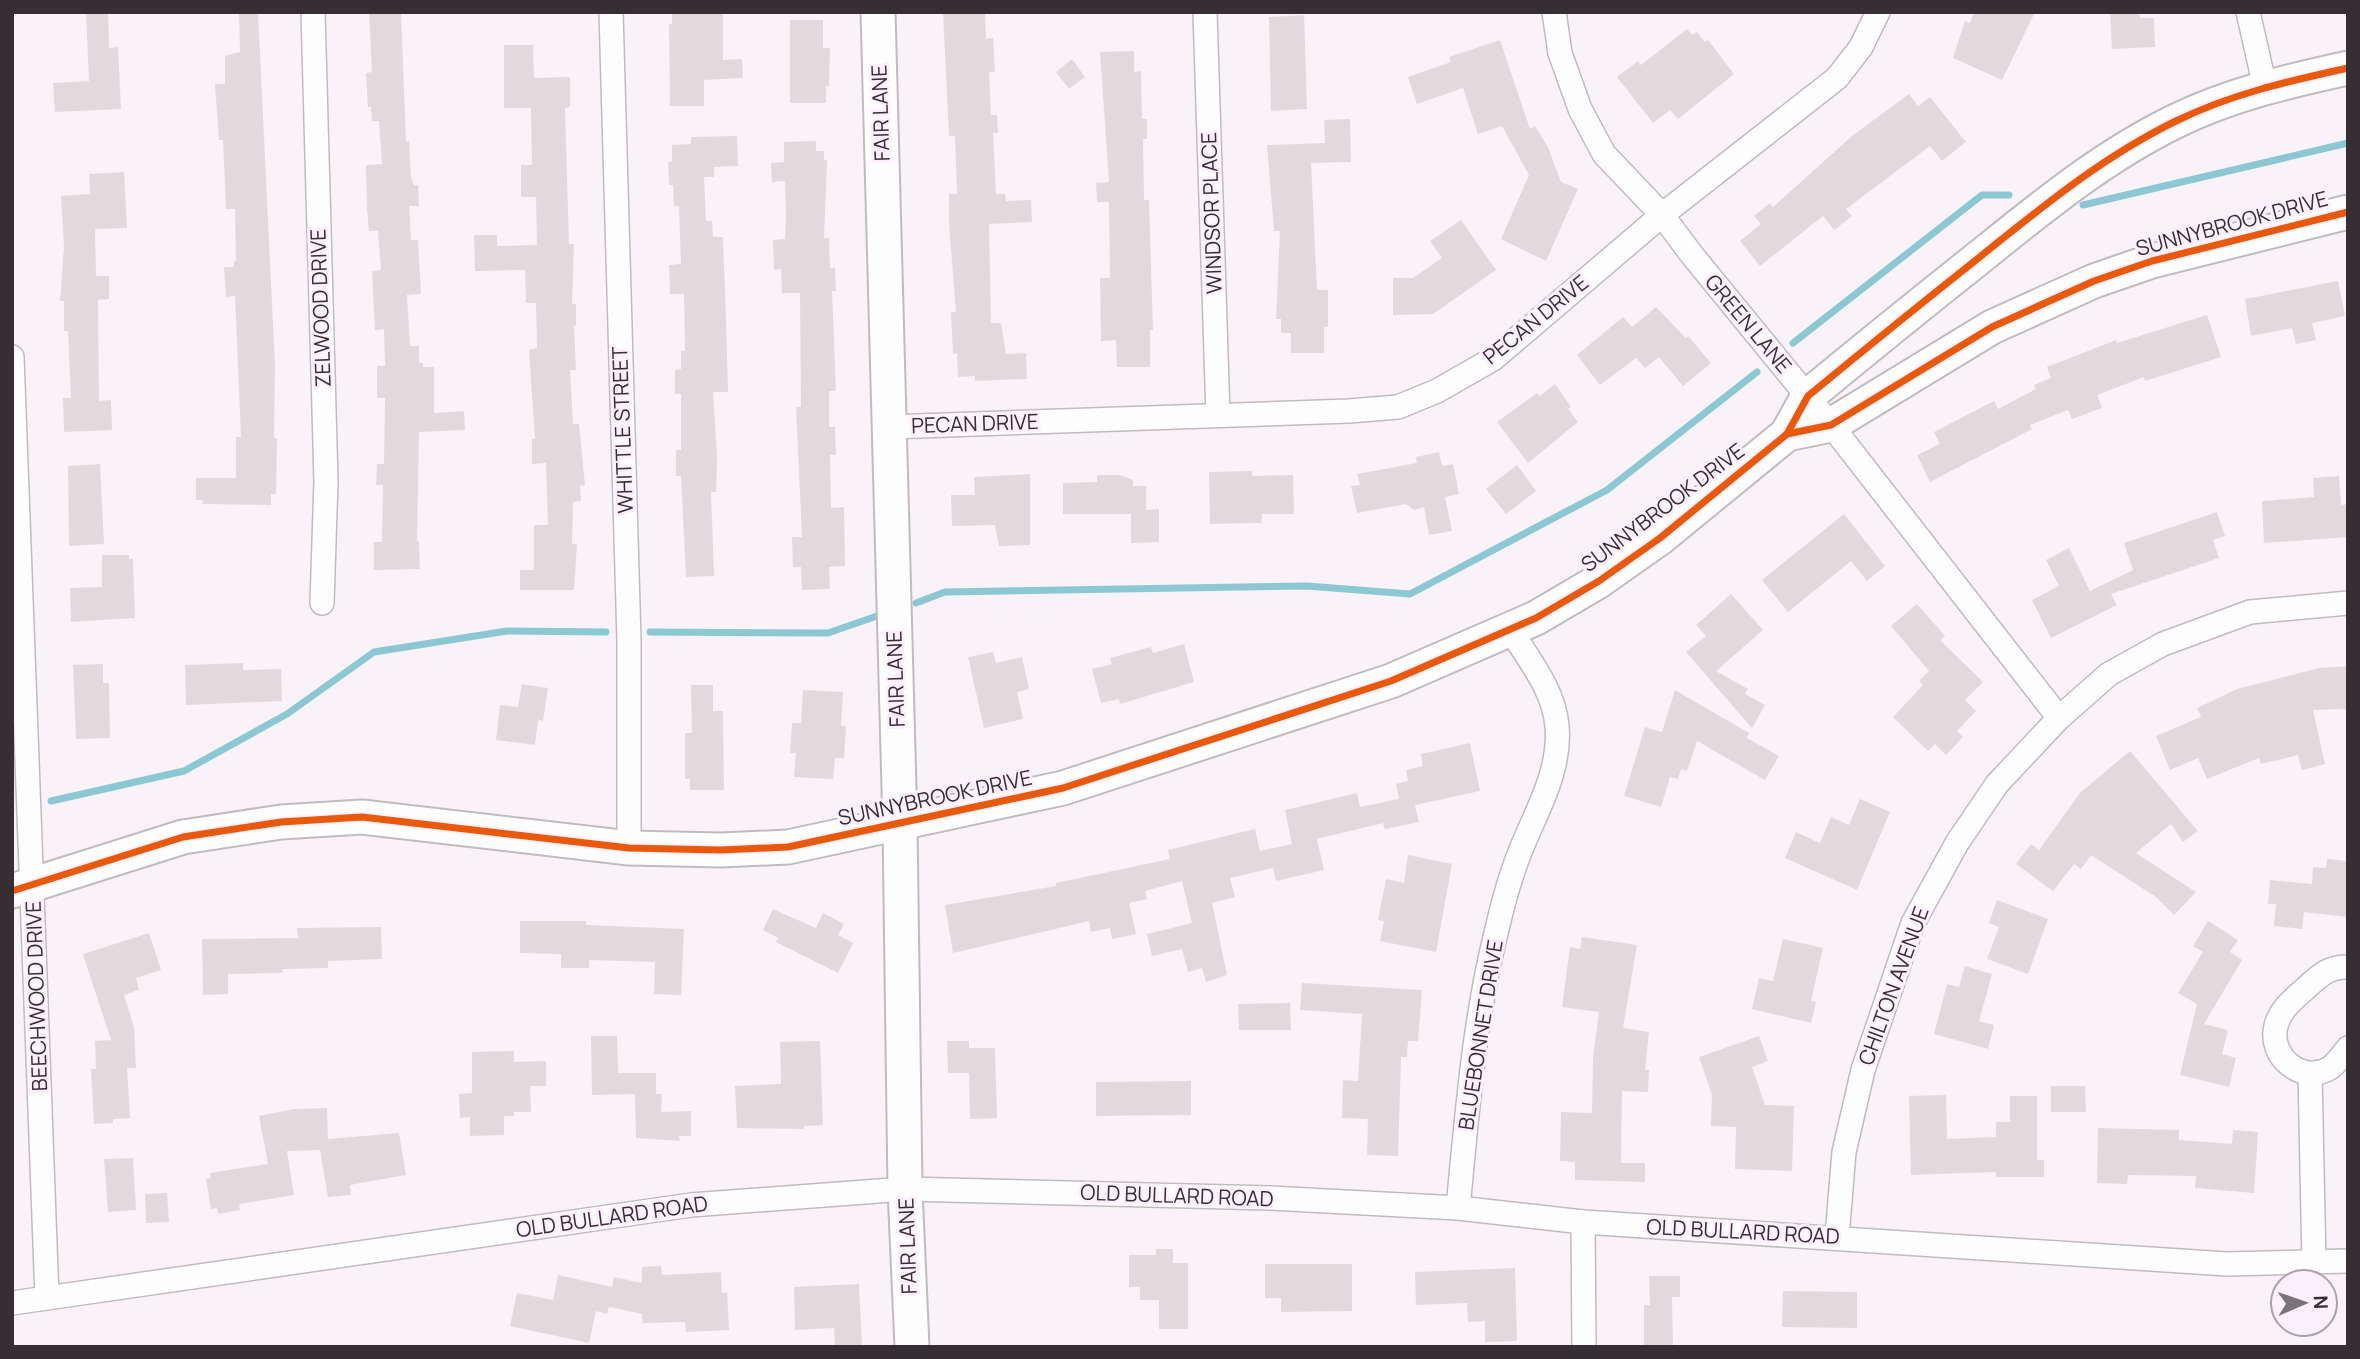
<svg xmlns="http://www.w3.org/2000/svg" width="2360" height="1359" viewBox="0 0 2360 1359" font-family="Manrope,sans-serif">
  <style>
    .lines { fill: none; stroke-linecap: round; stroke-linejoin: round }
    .stream { stroke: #8cc7d4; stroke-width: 7 }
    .building { fill: #e1dadc }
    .street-casing { stroke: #c1bbc0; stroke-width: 26 }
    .secondary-casing { stroke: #c1bbc0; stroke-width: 37 }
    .street { stroke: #fefdfe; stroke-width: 23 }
    .secondary { stroke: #fefdfe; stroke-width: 33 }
    .cycleway-casing { stroke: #fdeffc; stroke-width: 11 }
    .cycleway { stroke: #e8590c; stroke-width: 7 }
    .labels { text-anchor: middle; stroke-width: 6; stroke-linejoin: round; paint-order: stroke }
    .street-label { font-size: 21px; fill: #352f34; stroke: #fdeffc }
  </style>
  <rect width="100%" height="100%" fill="#faf2f9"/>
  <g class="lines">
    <g class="stream">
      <polyline points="2083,205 2348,143"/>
      <polyline points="1793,343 1982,195 2009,195"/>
      <polyline points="916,603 945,592 1307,586 1410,594 1607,490 1757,372"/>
      <polyline points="650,632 828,633 877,616"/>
      <polyline points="51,801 184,771 287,714 374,652 507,631 606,632"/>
    </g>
  </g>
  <g class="building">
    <polygon points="86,12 108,12 109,48 118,47 121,109 55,112 53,83 89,81"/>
    <polygon points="239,12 258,12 275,366 274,438 277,438 276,494 271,494 271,505 202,504 203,500 196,500 196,478 236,478 236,437 241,437 235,296 226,297 224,267 234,267 234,261 236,261 235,209 226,209 223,140 219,140 215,84 225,84 225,56 240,52"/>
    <polygon points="369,12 401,12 406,142 409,141 411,178 414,185 418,185 419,206 409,206 411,240 418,240 421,294 407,295 410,346 419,346 419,363 423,363 423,367 434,367 434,413 464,411 465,430 419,432 417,541 419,541 420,569 374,570 374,542 382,542 383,485 376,485 377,464 384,464 385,398 377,398 377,366 385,366 384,329 375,330 372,271 381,270 378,231 369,231 367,209 366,165 382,164 379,121 372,121 371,107 368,107 366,73 372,72"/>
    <polygon points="672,12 723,12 723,60 742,59 743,78 704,80 704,106 670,106 669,24 672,24"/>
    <polygon points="943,12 985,12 986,39 993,38 995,72 989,72 991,115 997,115 998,133 993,133 996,194 1005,194 1006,201 1031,200 1032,222 989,224 991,323 1001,323 1006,354 1026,353 1027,379 975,381 975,376 958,377 957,353 953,354 951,312 956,312 949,223 949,194 957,194 955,136 949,136"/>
    <polygon points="1974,12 2035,12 2002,80 1953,58 1965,21 1970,23"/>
    <polygon points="2110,12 2139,12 2140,18 2154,18 2155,47 2112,49"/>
    <polygon points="1304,15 1307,109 1271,111 1269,17"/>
    <polygon points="790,20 823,20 823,48 830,48 829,86 826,86 826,103 790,103"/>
    <polygon points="1687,29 1692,35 1697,32 1705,42 1708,40 1734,74 1678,119 1670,110 1653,123 1617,77 1638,61 1641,65"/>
    <polygon points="1500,40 1530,129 1535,126 1548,147 1561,182 1578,189 1546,261 1501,239 1529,175 1502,126 1478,134 1463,88 1417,104 1408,77 1451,62 1449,57"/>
    <polygon points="504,45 533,45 534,78 570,77 570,107 565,108 569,244 574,244 572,304 576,304 576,326 574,326 576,370 570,370 573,424 579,424 585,485 580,486 581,501 573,502 572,544 577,544 574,590 520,590 520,570 534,570 534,525 548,525 546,463 532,464 532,439 535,439 529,350 537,348 536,303 526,303 525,270 475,271 474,235 497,235 497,246 537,245 536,197 521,197 521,165 532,165 531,108 504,108"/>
    <polygon points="1134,51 1134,72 1141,71 1142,119 1147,119 1147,139 1143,139 1144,200 1149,200 1153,330 1150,330 1150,367 1117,367 1116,340 1101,341 1100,278 1110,278 1109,202 1097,202 1096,183 1109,182 1100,52"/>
    <polygon points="1072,59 1085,77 1069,89 1056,72"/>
    <polygon points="1909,94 1918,106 1930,97 1966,142 1942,161 1930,146 1846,209 1852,216 1834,230 1823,216 1760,266 1740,241 1761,224 1754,216 1770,203 1773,207 1852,136"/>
    <polygon points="1350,119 1351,162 1311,163 1317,290 1328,290 1328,327 1324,327 1324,353 1291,353 1291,333 1281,333 1281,319 1276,319 1280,231 1274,231 1267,145 1325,143 1324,120"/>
    <polygon points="737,136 738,166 714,167 714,177 704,177 706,221 712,221 713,237 723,237 726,319 728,392 713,392 717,455 716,492 711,492 714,576 686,577 681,476 676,476 676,450 681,450 681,394 675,394 675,370 681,369 681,351 685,351 684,294 670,294 669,265 681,264 679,206 674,206 673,185 669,185 668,162 672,161 672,145 691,144 691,137"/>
    <polygon points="816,141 816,151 824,151 824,160 827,160 824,238 829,238 830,268 835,268 836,291 832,291 836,391 829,391 829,427 835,427 836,455 830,455 831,508 844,507 845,566 829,567 830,589 802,590 801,567 793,567 792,537 802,537 796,407 801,407 800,293 782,293 781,269 774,270 773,240 785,239 786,218 785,181 772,182 771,163 784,162 784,142"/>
    <polygon points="124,172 127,228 95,229 96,276 109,276 109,299 98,300 99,401 111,400 112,430 64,432 63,398 71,398 68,331 64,331 64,301 60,301 64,247 61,196 90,194 89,174"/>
    <polygon points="1461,220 1496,270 1433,314 1393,315 1393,278 1413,278 1442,258 1430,241"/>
    <polygon points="2338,281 2345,316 2312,323 2316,340 2296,344 2292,328 2251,336 2245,299"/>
    <polygon points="1656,307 1686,338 1688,336 1711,363 1683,386 1659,357 1645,368 1636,358 1600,385 1577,355 1623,317 1632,327"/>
    <polygon points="2207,315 2221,357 2145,381 2144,377 2097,395 2102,408 2072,419 2068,410 2030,425 2032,429 1930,482 1917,455 1940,444 1934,432 1994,401 1998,409 2036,389 2034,385 2051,378 2047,367 2116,340 2117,343"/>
    <polygon points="1555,384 1571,407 1568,409 1578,422 1528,463 1497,422 1537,393 1540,396"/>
    <polygon points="1439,452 1442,466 1453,464 1459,494 1445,497 1452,531 1429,535 1424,507 1414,510 1406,504 1357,513 1351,486 1360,485 1357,474 1417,463 1416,457"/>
    <polygon points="100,464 104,544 69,546 68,466"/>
    <polygon points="1517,465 1536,491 1506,514 1486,489"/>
    <polygon points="1252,471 1252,476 1293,475 1294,514 1262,514 1261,523 1210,524 1209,472"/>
    <polygon points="1030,474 1030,545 999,546 995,525 952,526 951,495 975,495 974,477"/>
    <polygon points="1097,475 1120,475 1133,480 1133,486 1146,486 1146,510 1159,509 1159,542 1131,543 1131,514 1063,514 1063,483 1097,482"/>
    <polygon points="2339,476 2341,505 2348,504 2348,537 2264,543 2262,501 2314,497 2313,478"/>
    <polygon points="2217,512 2225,536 2213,540 2219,558 2111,594 2117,605 2051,638 2032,600 2059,586 2046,560 2069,548 2090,591 2133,570 2124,543"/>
    <polygon points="1844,514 1885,566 1867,581 1851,561 1788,612 1762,580"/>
    <polygon points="102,555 129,555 129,559 133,559 135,618 71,622 70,588 102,587"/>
    <polygon points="1731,594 1763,630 1716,671 1748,689 1745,694 1765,705 1752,728 1686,652 1706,636 1696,625"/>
    <polygon points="1917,604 1945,636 1940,640 1983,682 1965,700 1976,711 1957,731 1963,737 1946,755 1935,744 1928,751 1893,717 1923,685 1919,681 1929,671 1891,626"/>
    <polygon points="1184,644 1194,682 1120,704 1119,699 1101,703 1092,669 1112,664 1110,658 1151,647 1153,653"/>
    <polygon points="993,652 996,663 1022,657 1029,689 1017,692 1023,719 984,728 968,657"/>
    <polygon points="243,663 243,670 281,669 282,701 186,705 185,665"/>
    <polygon points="103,664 103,683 109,683 110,738 76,739 73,665"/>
    <polygon points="2348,666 2348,709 2313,710 2325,764 2302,770 2298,755 2261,764 2259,758 2207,779 2198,758 2170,770 2156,736 2201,717 2197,708 2237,689 2319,668"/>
    <polygon points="522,684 548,688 543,721 538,720 535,745 496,740 500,705 518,707"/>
    <polygon points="691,685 713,685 713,711 723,711 724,790 690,790 690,779 685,779 685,733 692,733"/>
    <polygon points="803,690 843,692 841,726 846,726 844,758 835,758 833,779 794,777 796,753 790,753 792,723 801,723"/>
    <polygon points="1675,690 1749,733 1747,738 1779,756 1765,780 1697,741 1687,771 1681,769 1678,779 1670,777 1661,807 1624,796 1645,727 1662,732"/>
    <polygon points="1470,743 1480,791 1415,805 1419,822 1385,829 1383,823 1317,839 1324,870 1276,881 1273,868 1230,878 1235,897 1212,903 1227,975 1206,982 1202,968 1188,972 1182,949 1152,956 1147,934 1192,923 1182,881 1145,891 1147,899 1129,903 1136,934 1112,939 1110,928 1091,932 1089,921 953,953 945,905 1056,886 1056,883 1170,859 1168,850 1255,829 1260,851 1292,844 1285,810 1357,793 1360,807 1399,799 1396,784 1408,781 1406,770 1423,766 1421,754"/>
    <polygon points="2130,751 2198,831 2183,842 2171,824 2136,853 2196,892 2174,915 2156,897 2091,855 2081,869 2074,864 2053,891 2016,864 2031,844 2039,850 2080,793"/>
    <polygon points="1860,799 1890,812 1857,890 1785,858 1796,832 1820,843 1831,817 1849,825"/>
    <polygon points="1408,855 1452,864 1436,952 1380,941 1384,921 1378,920 1386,879 1404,883"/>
    <polygon points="2327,859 2348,861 2348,917 2304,912 2302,929 2274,926 2276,904 2268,904 2270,880 2312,884 2313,867 2326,868"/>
    <polygon points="1997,900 2048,919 2028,974 1987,959 1999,927 1989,923"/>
    <polygon points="773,909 816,928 823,913 844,924 838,935 853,943 838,973 776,942 778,938 763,930"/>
    <polygon points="520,921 586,921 586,925 684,929 681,995 654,994 655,962 589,960 589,968 561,968 561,954 520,953"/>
    <polygon points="2208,921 2238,940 2230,952 2242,960 2204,1024 2228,1030 2222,1054 2236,1058 2229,1087 2180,1075 2197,1004 2178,993 2203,952 2193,946"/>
    <polygon points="381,927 382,959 328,961 328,968 282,969 283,973 228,974 228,994 203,995 202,939 298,938 297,928"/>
    <polygon points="149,933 161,970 136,978 139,990 124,995 134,1027 136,1068 127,1068 130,1118 113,1119 113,1123 94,1124 91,1069 96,1069 95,1041 111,1040 83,954"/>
    <polygon points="1582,937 1637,945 1623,1028 1649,1032 1645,1070 1649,1070 1648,1092 1622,1091 1621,1163 1645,1163 1645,1182 1575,1180 1575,1162 1560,1161 1561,1112 1592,1113 1593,1058 1599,1012 1562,1007 1570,947 1580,949"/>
    <polygon points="1783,939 1823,948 1811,1001 1816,1002 1811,1023 1752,1009 1759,978 1773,981"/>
    <polygon points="1965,966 1992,974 1979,1021 1994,1025 1988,1049 1934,1034 1947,984 1959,987"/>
    <polygon points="1302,983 1422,990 1418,1041 1408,1041 1407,1057 1401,1057 1398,1156 1367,1155 1368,1119 1342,1118 1343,1080 1358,1081 1362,1014 1300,1010"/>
    <polygon points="1290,1003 1291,1030 1239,1030 1238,1004"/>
    <polygon points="591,1036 617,1036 618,1073 656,1073 656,1094 662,1094 661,1112 691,1111 691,1136 679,1136 680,1141 636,1138 635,1094 592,1095"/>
    <polygon points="1759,1036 1768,1061 1752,1067 1765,1105 1794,1106 1792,1171 1735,1169 1736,1127 1711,1126 1712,1095 1699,1057"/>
    <polygon points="820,1041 823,1125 804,1126 804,1129 737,1128 735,1086 781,1084 780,1042"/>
    <polygon points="947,1041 969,1041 969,1048 995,1048 997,1118 970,1119 969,1073 948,1073"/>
    <polygon points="514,1051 514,1062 546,1061 546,1086 530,1086 531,1112 514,1112 514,1116 504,1116 504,1135 470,1136 470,1117 460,1118 459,1094 472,1093 472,1052"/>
    <polygon points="1191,1081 1191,1115 1096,1116 1096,1082"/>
    <polygon points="2051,1086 2085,1086 2086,1112 2051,1112"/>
    <polygon points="1946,1095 1947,1139 1996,1137 1996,1122 2010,1122 2010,1096 2037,1096 2037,1160 2044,1160 2044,1177 1996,1177 1996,1172 1911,1175 1909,1096"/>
    <polygon points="327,1108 328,1139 399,1133 406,1175 350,1185 351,1195 328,1197 320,1150 287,1151 294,1195 239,1204 240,1210 218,1214 217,1208 211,1209 206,1179 211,1178 210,1173 268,1164 259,1116 294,1109"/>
    <polygon points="2098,1128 2179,1130 2179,1140 2232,1144 2233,1130 2258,1132 2254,1193 2195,1188 2196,1176 2128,1175 2127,1184 2097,1183"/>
    <polygon points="133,1158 136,1210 108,1212 104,1159"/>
    <polygon points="167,1193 169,1222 146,1223 145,1194"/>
    <polygon points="1156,1249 1173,1249 1173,1263 1188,1263 1188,1329 1159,1329 1159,1300 1140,1300 1140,1287 1129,1287 1129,1255 1156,1255"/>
    <polygon points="1265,1264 1352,1264 1352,1311 1281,1312 1281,1298 1265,1298"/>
    <polygon points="661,1266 662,1275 721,1272 722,1293 727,1292 729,1330 686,1332 685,1322 643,1323 642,1314 609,1307 607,1314 596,1311 589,1343 510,1326 517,1293 553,1300 558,1275 612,1287 614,1277 642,1283 642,1267"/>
    <polygon points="1515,1268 1517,1341 1485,1342 1485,1321 1468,1322 1467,1303 1416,1305 1415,1272"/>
    <polygon points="1649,1276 1680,1276 1680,1297 1672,1297 1673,1347 1644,1347 1644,1305 1650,1305"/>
    <polygon points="859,1284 862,1347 835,1347 834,1328 795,1330 794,1287"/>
    <polygon points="1783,1291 1857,1292 1857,1328 1782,1327"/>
  </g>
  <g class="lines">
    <defs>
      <g id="street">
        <polyline points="313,12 326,481 322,603"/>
        <polyline points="611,12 629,641 629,848"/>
        <polyline points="1205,12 1218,415"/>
        <polyline points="1554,12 1560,53 1580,109 1604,154 1662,215 1692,255 1831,425 2059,718"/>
        <polyline points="2248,12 2265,87"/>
        <polyline points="12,357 47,1298"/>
        <polyline points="889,427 1349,411 1398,407 1437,391 1493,359 1662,215 1837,78 1861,47 1878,12"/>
        <path d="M2348,967C2329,966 2319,976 2306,988C2294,999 2280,1009 2276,1026C2268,1056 2302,1085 2330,1068C2336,1064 2343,1054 2348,1048"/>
        <polyline points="2310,1074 2314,1263"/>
        <path d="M1458,1208C1467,1114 1474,1020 1497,929C1503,903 1510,877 1520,852C1536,811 1561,772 1557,726C1554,690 1529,660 1511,631"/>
        <polyline points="1583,1222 1584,1347"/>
        <polyline points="1837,1237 1844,1152 1863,1070 1913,923 1957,843 1997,784 2059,718 2109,674 2163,644 2250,612 2348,603"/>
        <polyline points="12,1303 691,1205 905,1189 1270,1198 1458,1208 1583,1222 2227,1264 2348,1261"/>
      </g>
      <g id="secondary">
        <polyline points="878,12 900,825 905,1189 912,1347"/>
        <polyline points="1787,434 1831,425 1992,327 2094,281 2152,261 2348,212"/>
        <path d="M12,891L183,837L281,822L362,817L629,848L721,850L788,847L1063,788L1391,681L1536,618L1599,581L1660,538L1787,434L1808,396C1865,349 1923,302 1981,256C2043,206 2104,156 2176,121C2231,94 2289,81 2348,68"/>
      </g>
    </defs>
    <use href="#street" class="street-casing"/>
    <use href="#secondary" class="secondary-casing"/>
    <use href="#street" class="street"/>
    <use href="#secondary" class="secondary"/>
    <defs>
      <g id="cycleway">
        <polyline points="1787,434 1831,425 1992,327 2094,281 2152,261 2348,212"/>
        <path d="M12,891L183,837L281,822L362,817L629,848L721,850L788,847L1063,788L1391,681L1536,618L1599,581L1660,538L1787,434L1808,396C1865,349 1923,302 1981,256C2043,206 2104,156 2176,121C2231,94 2289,81 2348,68"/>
      </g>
    </defs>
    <use href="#cycleway" class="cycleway-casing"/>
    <use href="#cycleway" class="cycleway"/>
  </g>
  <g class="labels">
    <g class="street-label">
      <text transform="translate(881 113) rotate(-92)" y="7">FAIR LANE</text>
      <text transform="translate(1212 213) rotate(-92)" y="7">WINDSOR PLACE</text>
      <text transform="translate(2232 224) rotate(-15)" y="7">SUNNYBROOK DRIVE</text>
      <text transform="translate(321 308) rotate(-92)" y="7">ZELWOOD DRIVE</text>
      <text transform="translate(1536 320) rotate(-39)" y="7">PECAN DRIVE</text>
      <text transform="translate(1748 324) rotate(50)" y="7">GREEN LANE</text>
      <text transform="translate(975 424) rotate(-2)" y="7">PECAN DRIVE</text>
      <text transform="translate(623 430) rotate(-92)" y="7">WHITTLE STREET</text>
      <text transform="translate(1663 508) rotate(-37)" y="7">SUNNYBROOK DRIVE</text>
      <text transform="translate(896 679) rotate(-92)" y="7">FAIR LANE</text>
      <text transform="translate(935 798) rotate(-12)" y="7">SUNNYBROOK DRIVE</text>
      <text transform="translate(1894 986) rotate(-70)" y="7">CHILTON AVENUE</text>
      <text transform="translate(37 996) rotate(-92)" y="7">BEECHWOOD DRIVE</text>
      <text transform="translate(1481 1035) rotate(-81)" y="7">BLUEBONNET DRIVE</text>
      <text transform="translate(1177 1196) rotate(2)" y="7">OLD BULLARD ROAD</text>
      <text transform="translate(612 1217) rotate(-8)" y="7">OLD BULLARD ROAD</text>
      <text transform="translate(1743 1232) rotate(3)" y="7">OLD BULLARD ROAD</text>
      <text transform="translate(908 1246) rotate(-92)" y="7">FAIR LANE</text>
    </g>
  </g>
  <rect width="2360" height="1359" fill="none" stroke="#352f34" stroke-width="28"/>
  <g transform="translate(2304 1303) rotate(88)"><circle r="33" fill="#fdeffc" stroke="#ada2ac" stroke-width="2"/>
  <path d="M0-5L12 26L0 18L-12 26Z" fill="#7a7379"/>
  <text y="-10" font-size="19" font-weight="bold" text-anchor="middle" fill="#352f34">N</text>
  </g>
</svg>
